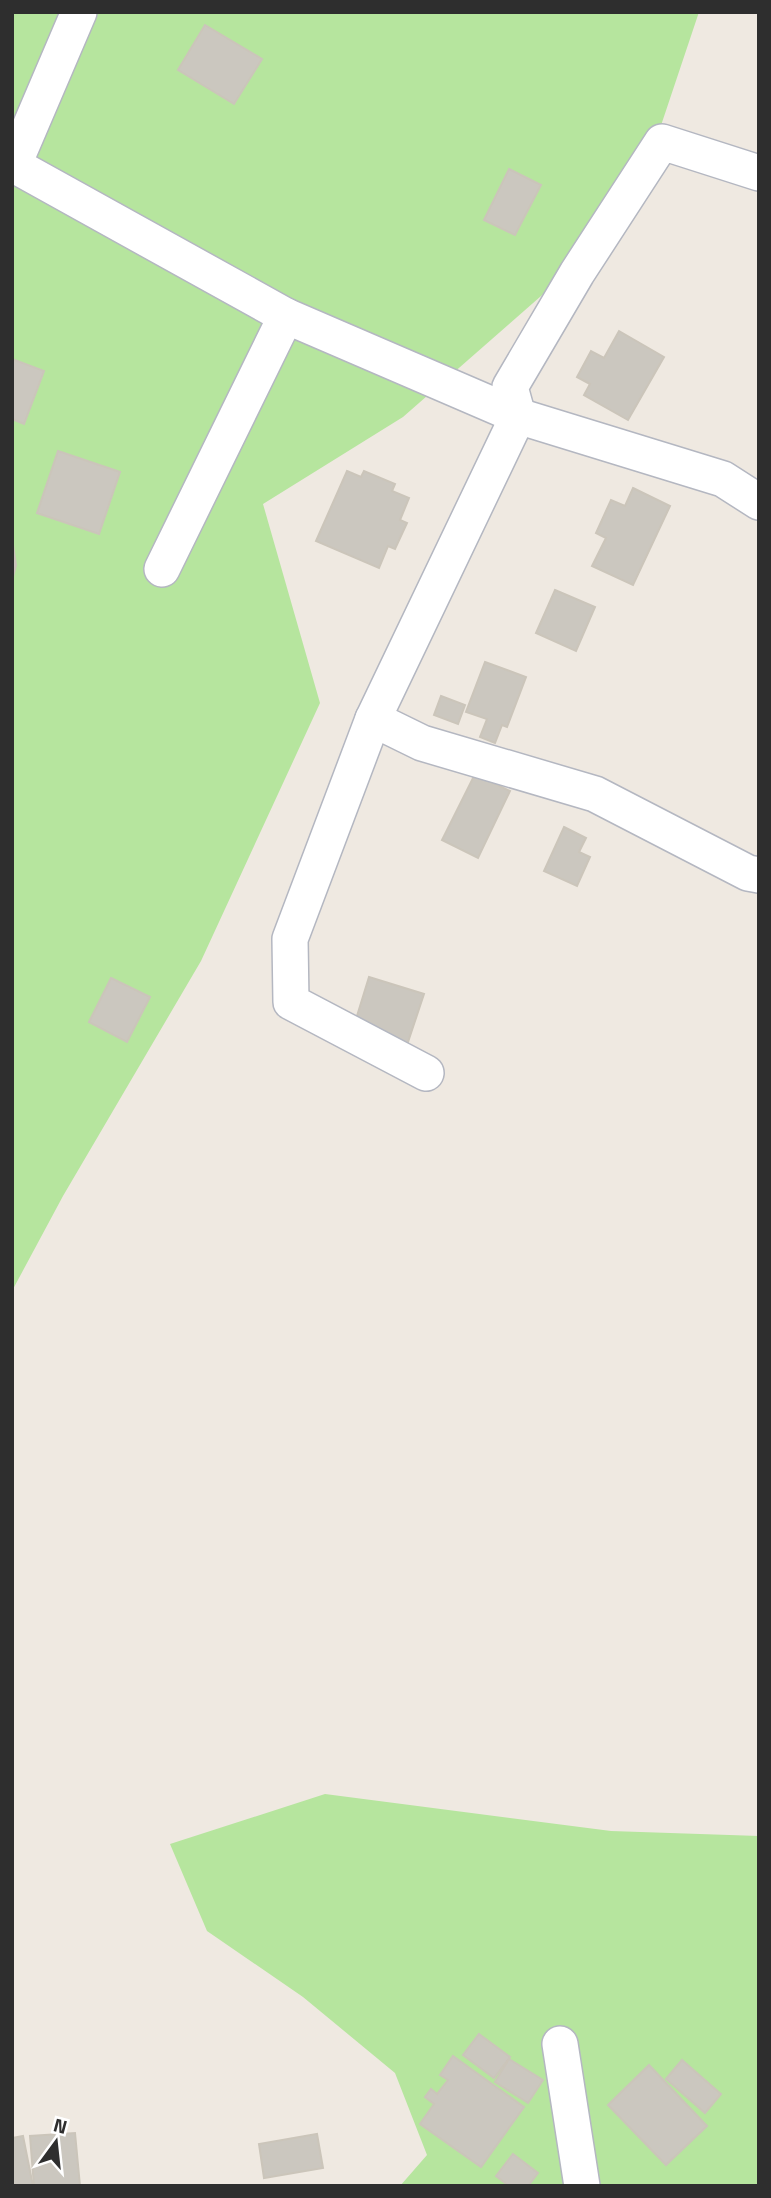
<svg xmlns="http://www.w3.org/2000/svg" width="771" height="2198" viewBox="0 0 771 2198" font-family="'Titillium Web',sans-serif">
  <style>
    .green { fill: #b6e59e }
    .building { fill: #cbc7bf; stroke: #cbc5ba; stroke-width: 2 }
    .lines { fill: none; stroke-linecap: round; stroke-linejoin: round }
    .minor-casing { stroke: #b4b7c1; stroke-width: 38 }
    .minor { stroke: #fff; stroke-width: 35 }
  </style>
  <rect width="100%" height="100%" fill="#efe9e1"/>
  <g class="green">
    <polygon points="12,12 699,12 630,218 403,417 263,504 320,703 201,961 63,1196 12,1291"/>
    <polygon points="325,1794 611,1831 759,1836 759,2186 400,2186 427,2155 395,2073 303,1997 207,1931 170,1844"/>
  </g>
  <g class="building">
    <polygon points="205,25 262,59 234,104 178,70"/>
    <polygon points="509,169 541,185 515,235 484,220"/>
    <polygon points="619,331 664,357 628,420 584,395 590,384 577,377 591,351 604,358"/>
    <polygon points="12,359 44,371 24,424 12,419"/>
    <polygon points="58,451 120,472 99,534 37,513"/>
    <polygon points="347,471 361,477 364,471 395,484 392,491 409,498 400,520 407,523 395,549 388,546 379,568 316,541"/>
    <polygon points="633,488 670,506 633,585 592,566 606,538 596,533 611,500 625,506"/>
    <polygon points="12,538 16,565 12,581"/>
    <polygon points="555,590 595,607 576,651 536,633"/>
    <polygon points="485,662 526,677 507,727 502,725 495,743 480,737 487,719 466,712"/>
    <polygon points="441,696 465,705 458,724 434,715"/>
    <polygon points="475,774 510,791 478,858 442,840"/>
    <polygon points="564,827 586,838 579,852 590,857 577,886 544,871"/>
    <polygon points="369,977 424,994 407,1045 353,1029"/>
    <polygon points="111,978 150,997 127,1042 89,1022"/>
    <polygon points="479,2034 510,2057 494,2078 463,2055"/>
    <polygon points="453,2056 524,2107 481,2167 420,2124 434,2104 425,2097 431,2089 437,2094 448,2080 440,2075"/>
    <polygon points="509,2059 543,2080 528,2103 495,2082"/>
    <polygon points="682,2060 721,2094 705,2113 666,2079"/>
    <polygon points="649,2065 707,2126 666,2165 608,2105"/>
    <polygon points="75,2133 80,2186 34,2186 30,2136"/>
    <polygon points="317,2134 323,2168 264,2178 259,2144"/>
    <polygon points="23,2136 33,2186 12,2186 12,2138"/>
    <polygon points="513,2154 538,2173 528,2186 509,2186 496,2176"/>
  </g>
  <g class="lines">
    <defs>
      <g id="minor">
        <polyline points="12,164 286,316 518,416 723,479 759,502"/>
        <polyline points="14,164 79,12"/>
        <polyline points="759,173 662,142 577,273 510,387 518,416 373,719 422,743 595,794 748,873 759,875"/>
        <polyline points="162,569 286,316"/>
        <polyline points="373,719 290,939 291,1002 426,1073"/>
        <polyline points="560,2044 582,2186"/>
      </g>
    </defs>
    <use href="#minor" class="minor-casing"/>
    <use href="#minor" class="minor"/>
  </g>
  <rect width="771" height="2198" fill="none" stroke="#2e2e2e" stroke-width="28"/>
  <g transform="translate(56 2142) rotate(15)" stroke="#ffffff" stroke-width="5" paint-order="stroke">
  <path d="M0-5L12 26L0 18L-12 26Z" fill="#2e2e2e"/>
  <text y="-10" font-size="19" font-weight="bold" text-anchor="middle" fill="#2e2e2e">N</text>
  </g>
</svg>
